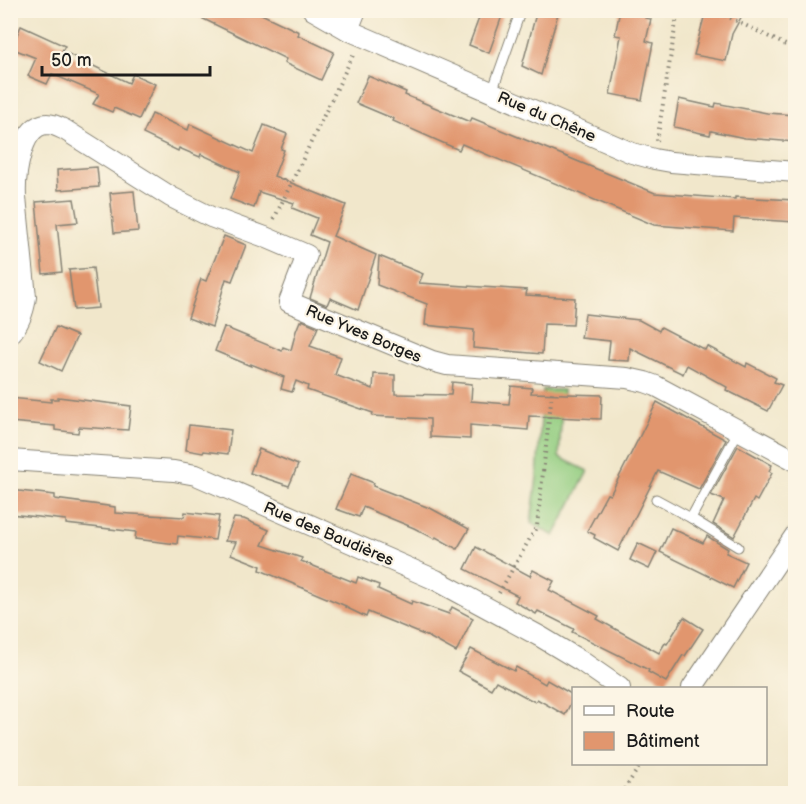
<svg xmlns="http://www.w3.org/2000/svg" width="806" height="804" viewBox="0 0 806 804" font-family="'Balsamiq Sans',sans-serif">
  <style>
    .green { fill: #94ce82; stroke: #58754f; stroke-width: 1.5 }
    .building { fill: #e1966e }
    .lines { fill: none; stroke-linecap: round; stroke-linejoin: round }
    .service-casing { stroke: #868274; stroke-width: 11 }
    .minor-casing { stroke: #868274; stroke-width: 22 }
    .path { stroke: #868274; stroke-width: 4; stroke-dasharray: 1.5 4.5; stroke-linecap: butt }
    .service { stroke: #fff; stroke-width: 9 }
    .minor { stroke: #fff; stroke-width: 20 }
    .labels { text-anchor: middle; stroke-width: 4.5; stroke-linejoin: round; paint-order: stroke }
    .street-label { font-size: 16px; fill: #1c1c1c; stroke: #fcf5e5 }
  </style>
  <rect width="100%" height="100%" fill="#fcf5e5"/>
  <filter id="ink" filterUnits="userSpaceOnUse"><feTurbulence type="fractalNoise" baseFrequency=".0167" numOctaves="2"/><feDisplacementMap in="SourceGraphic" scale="12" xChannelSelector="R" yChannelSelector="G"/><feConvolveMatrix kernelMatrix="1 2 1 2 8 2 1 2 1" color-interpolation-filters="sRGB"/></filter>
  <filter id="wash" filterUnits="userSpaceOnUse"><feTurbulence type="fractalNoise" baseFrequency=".008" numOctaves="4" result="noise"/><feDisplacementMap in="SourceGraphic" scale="24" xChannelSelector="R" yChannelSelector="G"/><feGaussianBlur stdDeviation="1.35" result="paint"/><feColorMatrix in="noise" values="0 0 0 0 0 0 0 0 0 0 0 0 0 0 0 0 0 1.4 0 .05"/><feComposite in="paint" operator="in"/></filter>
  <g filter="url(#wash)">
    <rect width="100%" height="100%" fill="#f1e7cb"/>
    <polygon class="green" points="543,390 563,390 559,457 588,471 554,536 531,523 537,477"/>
    <g id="blocks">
      <g class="building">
        <polygon points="185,10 253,10 299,32 298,35 334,52 321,80 284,63 286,59"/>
        <polygon points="482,10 504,10 489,53 469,45"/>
        <polygon points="537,10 559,10 541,75 522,66"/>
        <polygon points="620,10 646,10 645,18 651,19 646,41 653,43 642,100 610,94 621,36 615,35"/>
        <polygon points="706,10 745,10 732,34 726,61 694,55"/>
        <polygon points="21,26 65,46 62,51 129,83 133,74 155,84 139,119 114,108 112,112 93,104 99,94 52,74 47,84 28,76 36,58 11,48"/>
        <polygon points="368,76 406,92 405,95 470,122 472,118 655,193 735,199 735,197 795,200 795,222 734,218 733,231 654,225 462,144 459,150 393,121 394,119 356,103"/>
        <polygon points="679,99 715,107 716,103 767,113 795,115 795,142 745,138 711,131 710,135 674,127"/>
        <polygon points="152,114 188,130 190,124 253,153 264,125 287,134 281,149 284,150 274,176 346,205 333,236 376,255 358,310 330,298 327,305 310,298 327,242 310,235 317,218 292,208 294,203 259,192 254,208 230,199 240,172 201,154 200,157 179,148 178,151 143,134"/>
        <polygon points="97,167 99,187 58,190 57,170"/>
        <polygon points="134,191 138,231 114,233 110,193"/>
        <polygon points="74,199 78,222 57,224 62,272 43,274 36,202"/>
        <polygon points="224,236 246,245 232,281 226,279 212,327 188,318 201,279 206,281"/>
        <polygon points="379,256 423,274 419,283 527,290 526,295 575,298 573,325 544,324 542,354 473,348 474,330 425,325 427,304 377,285"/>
        <polygon points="93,268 98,308 74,310 69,270"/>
        <polygon points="585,314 639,320 659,331 661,327 705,350 707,346 746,367 747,363 776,378 774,382 782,385 768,411 726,390 727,387 687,365 683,374 630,348 629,361 608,360 610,341 581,338"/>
        <polygon points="302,320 318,327 310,346 341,357 335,375 373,389 374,374 395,375 395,394 451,395 452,382 472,384 471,401 509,404 511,386 532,388 531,393 602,395 601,419 529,416 528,430 470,425 470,439 430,437 430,419 372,416 373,413 307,390 308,386 296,381 292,392 281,389 284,377 251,364 251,366 215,351 224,327 282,351 283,347 291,350 296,331 300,321 302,322"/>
        <polygon points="56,327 77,336 61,371 40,361"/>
        <polygon points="58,397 131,406 128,430 79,427 78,433 55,430 55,426 10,422 10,398 51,402 51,399 58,399"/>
        <polygon points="657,402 726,440 699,489 658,471 618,551 594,538 595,535 587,531 607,494 610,495"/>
        <polygon points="189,425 231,430 228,454 204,451 203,453 186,450"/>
        <polygon points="738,446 772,465 769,471 772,473 757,501 754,499 734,537 713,524 724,500 711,495"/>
        <polygon points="259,449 298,465 289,486 250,473"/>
        <polygon points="351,474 374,483 373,486 432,509 469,529 457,549 436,537 435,539 414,528 363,507 359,517 336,509"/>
        <polygon points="10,490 55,495 55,499 115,507 115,513 184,517 185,512 219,516 215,540 178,536 177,544 135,539 136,532 66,524 66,520 10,514"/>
        <polygon points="234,518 244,519 269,530 262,545 302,558 301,561 356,583 358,577 379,585 378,589 411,604 412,601 449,614 452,607 473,618 456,652 429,637 368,612 366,617 345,607 346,606 260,570 261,566 231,554 236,542 225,541"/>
        <polygon points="671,528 703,543 707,536 728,549 726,553 746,562 733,588 660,552"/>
        <polygon points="638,543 657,552 649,569 630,560"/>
        <polygon points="476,547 530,576 533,570 554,581 549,590 599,616 597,619 659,653 665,643 667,644 684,617 703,629 685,656 683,655 666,682 648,672 649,670 572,632 574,629 538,611 536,614 515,602 518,596 465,569"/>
        <polygon points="471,649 514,671 516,667 545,684 547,680 573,695 573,698 565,715 537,699 535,702 496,681 491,689 458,671"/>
      </g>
    </g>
  </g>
  <g filter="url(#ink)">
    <use href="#blocks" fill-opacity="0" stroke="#868274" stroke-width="1.5"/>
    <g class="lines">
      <defs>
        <g id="service">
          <polyline points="492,92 521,10"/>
          <polyline points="656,499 691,518 738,547"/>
          <polyline points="691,518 739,430"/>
        </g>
        <g id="minor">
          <polyline points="313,10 348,30 632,153 654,159 671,162 796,172"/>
          <polyline points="348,30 356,10"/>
          <path d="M10,334C20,323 24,311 26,297L16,197C15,178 20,125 47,124C54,124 59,127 65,130L171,197L211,217L265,237L307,255L289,302L432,361L447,365L627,378L645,382L656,386L796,461"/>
          <polyline points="10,460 174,471 196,475 436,580 541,637 581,661 620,688"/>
          <polyline points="692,688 796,534"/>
        </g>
      </defs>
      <use href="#service" class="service-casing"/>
      <use href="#minor" class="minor-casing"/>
      <g class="path">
        <polyline points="714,10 796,50"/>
        <polyline points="677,15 686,10"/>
        <polyline points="657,141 678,10"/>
        <polyline points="274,219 354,53"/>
        <polyline points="499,593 537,526 552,392"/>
        <polyline points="621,794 641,764"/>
      </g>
      <use href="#service" class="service"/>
      <use href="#minor" class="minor"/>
    </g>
  </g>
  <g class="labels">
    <g class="street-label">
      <text transform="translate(547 116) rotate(23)" y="6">Rue du Chêne</text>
      <text transform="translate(364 333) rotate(23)" y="6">Rue Yves Borges</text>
      <text transform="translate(329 533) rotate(23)" y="6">Rue des Baudières</text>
    </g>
  </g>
  <rect width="806" height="804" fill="none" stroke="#fcf5e5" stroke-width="36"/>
  <rect x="572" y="687" width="195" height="78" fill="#fcf5e5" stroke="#a29e95" stroke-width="1.5"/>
  <rect x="584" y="706" width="30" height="9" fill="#ffffff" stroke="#a29e95" stroke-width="1.5"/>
  <text x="626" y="717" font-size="18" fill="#1c1c1c">Route</text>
  <rect x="584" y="732" width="30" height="18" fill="#e1966e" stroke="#a29e95" stroke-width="1.5"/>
  <text x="626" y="747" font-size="18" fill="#1c1c1c">Bâtiment</text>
  <path d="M42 66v9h168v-9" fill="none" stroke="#1c1c1c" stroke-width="3"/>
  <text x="51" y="66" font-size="18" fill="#1c1c1c" stroke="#fcf5e5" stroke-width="4.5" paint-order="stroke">50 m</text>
</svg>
